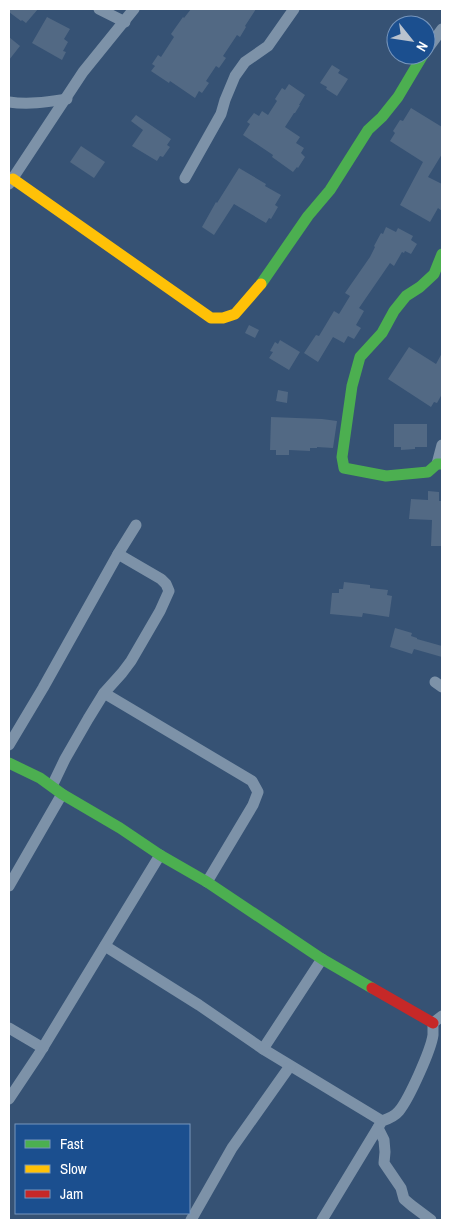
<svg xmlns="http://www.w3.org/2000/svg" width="451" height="1229" viewBox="0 0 451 1229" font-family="'Archivo Narrow',sans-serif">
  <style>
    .building { fill: #526984 }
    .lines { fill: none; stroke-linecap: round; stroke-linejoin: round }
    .street { stroke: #7d92a8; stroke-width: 11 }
    .fast { stroke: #4caf50; stroke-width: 11 }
    .slow { stroke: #ffc107; stroke-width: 11 }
    .jam { stroke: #c62828; stroke-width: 11 }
  </style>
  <rect width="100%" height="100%" fill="#365274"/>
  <g class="building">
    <polygon points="9,9 38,9 26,23 22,20 21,21 9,12"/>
    <polygon points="191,9 256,9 245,26 246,27 240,37 237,35 223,56 226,58 219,68 216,66 206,81 209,83 202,93 199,91 195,98 170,81 169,83 151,71 155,66 152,64 158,55 161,57 174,37 171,34 183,17 184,18"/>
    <polygon points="47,17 70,29 64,39 68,42 63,51 66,52 62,60 32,43"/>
    <polygon points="9,37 20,46 9,60"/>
    <polygon points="332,65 340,70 338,73 348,79 337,96 326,89 327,87 320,83"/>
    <polygon points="289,84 305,95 299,105 300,105 295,113 294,113 285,127 300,137 296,143 304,148 301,153 305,157 298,168 297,167 293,172 272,157 273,155 243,135 250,124 247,122 254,113 259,116 262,111 268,115 277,101 275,99 282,88 285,90"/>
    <polygon points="411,108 442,127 442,154 428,177 442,184 442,211 438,208 430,222 400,205 423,162 390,141 395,133 393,131 400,120 403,121"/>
    <polygon points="136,115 171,139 167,145 170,147 163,157 160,156 157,161 132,146 143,130 131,121"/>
    <polygon points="81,146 105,162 94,178 70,162"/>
    <polygon points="239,168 266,184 265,186 281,195 275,205 278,207 271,219 269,218 266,223 234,204 214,235 202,227 216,202 217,203"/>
    <polygon points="386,227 396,232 398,228 413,236 411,240 417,244 411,254 405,251 404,253 402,252 394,266 390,263 359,308 364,311 356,325 361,328 354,339 348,336 344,343 333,337 318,362 304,353 316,335 319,336 334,311 339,314 350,296 345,293 370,257 375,247 374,246 381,233 383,234"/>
    <polygon points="249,325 259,330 255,338 245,333"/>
    <polygon points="280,340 300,352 289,370 269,358 273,352 270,351 275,342 278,344"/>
    <polygon points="409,347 436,364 442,353 442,394 437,403 434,402 431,407 388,379"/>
    <polygon points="278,390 288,392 287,403 276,401"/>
    <polygon points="271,417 322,419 337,421 333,448 317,447 317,448 310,448 310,451 289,450 289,455 276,455 276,450 270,450"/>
    <polygon points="394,424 427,424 427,447 415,447 415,449 401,450 401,447 394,447"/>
    <polygon points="428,491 439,492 439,501 442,501 442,546 431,546 432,520 409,519 411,499 428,500"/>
    <polygon points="344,582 370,585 370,588 388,590 387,595 392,596 389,617 363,613 362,617 330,614 332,593 339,593 339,589 343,589"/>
    <polygon points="395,628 412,633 411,636 417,638 417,639 442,646 442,657 414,649 412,654 390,647"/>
  </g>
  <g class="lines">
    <g class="street">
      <polyline points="99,9 125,22"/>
      <polyline points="426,51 442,29"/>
      <path d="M9,102C29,105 47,102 67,99"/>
      <polyline points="185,178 221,114 225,100 235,76 245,62 268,46 294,9"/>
      <polyline points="9,184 83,72 134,9"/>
      <polyline points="437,464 442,445"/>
      <polyline points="435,682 442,687"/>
      <polyline points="104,693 252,781 258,792 253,805 207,882"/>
      <polyline points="9,745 43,688 118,554 136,525"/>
      <polyline points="52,786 65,759 88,719 104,693 122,673 131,661 160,611 169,591 166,584 161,579 118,554"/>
      <polyline points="9,886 62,794"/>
      <polyline points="105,946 199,1005 263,1049 382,1121"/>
      <polyline points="9,1028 43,1048"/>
      <polyline points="263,1049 322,959"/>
      <polyline points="9,1099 39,1054 160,855"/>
      <polyline points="378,1128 384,1140 385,1152 384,1163 401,1188 404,1199 411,1205 431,1220"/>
      <polyline points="191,1220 232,1148 290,1066"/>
      <path d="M322,1220L382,1121C388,1119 395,1116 399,1111C409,1099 431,1050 433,1035C433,1031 433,1026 433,1023L442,1016"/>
    </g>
    <g class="fast">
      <polyline points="442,254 434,274 420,287 406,296 394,311 382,333 360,357 352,386 342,457 344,468 386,476 428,472 437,464 442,464"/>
      <polyline points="261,284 308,216 330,190 368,130 382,117 398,97 423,55"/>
      <polyline points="9,763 40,778 62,794 120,828 160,855 207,882 322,959 372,988"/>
    </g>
    <polyline class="slow" points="13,179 211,318 223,318 235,314 261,284"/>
    <polyline class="jam" points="372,988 433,1023"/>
  </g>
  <rect width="451" height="1229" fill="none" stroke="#ffffff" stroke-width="20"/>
  <rect x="15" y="1124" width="175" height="90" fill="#1b4f8f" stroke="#7695bc"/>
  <rect x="25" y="1140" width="25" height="8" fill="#4caf50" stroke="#7695bc"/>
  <text x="60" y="1149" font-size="15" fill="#ffffff">Fast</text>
  <rect x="25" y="1165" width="25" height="8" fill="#ffc107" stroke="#7695bc"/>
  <text x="60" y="1174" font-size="15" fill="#ffffff">Slow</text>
  <rect x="25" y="1190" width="25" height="8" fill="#c62828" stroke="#7695bc"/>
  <text x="60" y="1199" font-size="15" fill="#ffffff">Jam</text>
  <g transform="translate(411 40) rotate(120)"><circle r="24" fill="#1b4f8f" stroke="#7695bc"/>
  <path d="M0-4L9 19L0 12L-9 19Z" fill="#b9c2ce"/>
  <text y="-8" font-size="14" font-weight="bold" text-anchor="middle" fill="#ffffff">N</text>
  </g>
</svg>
